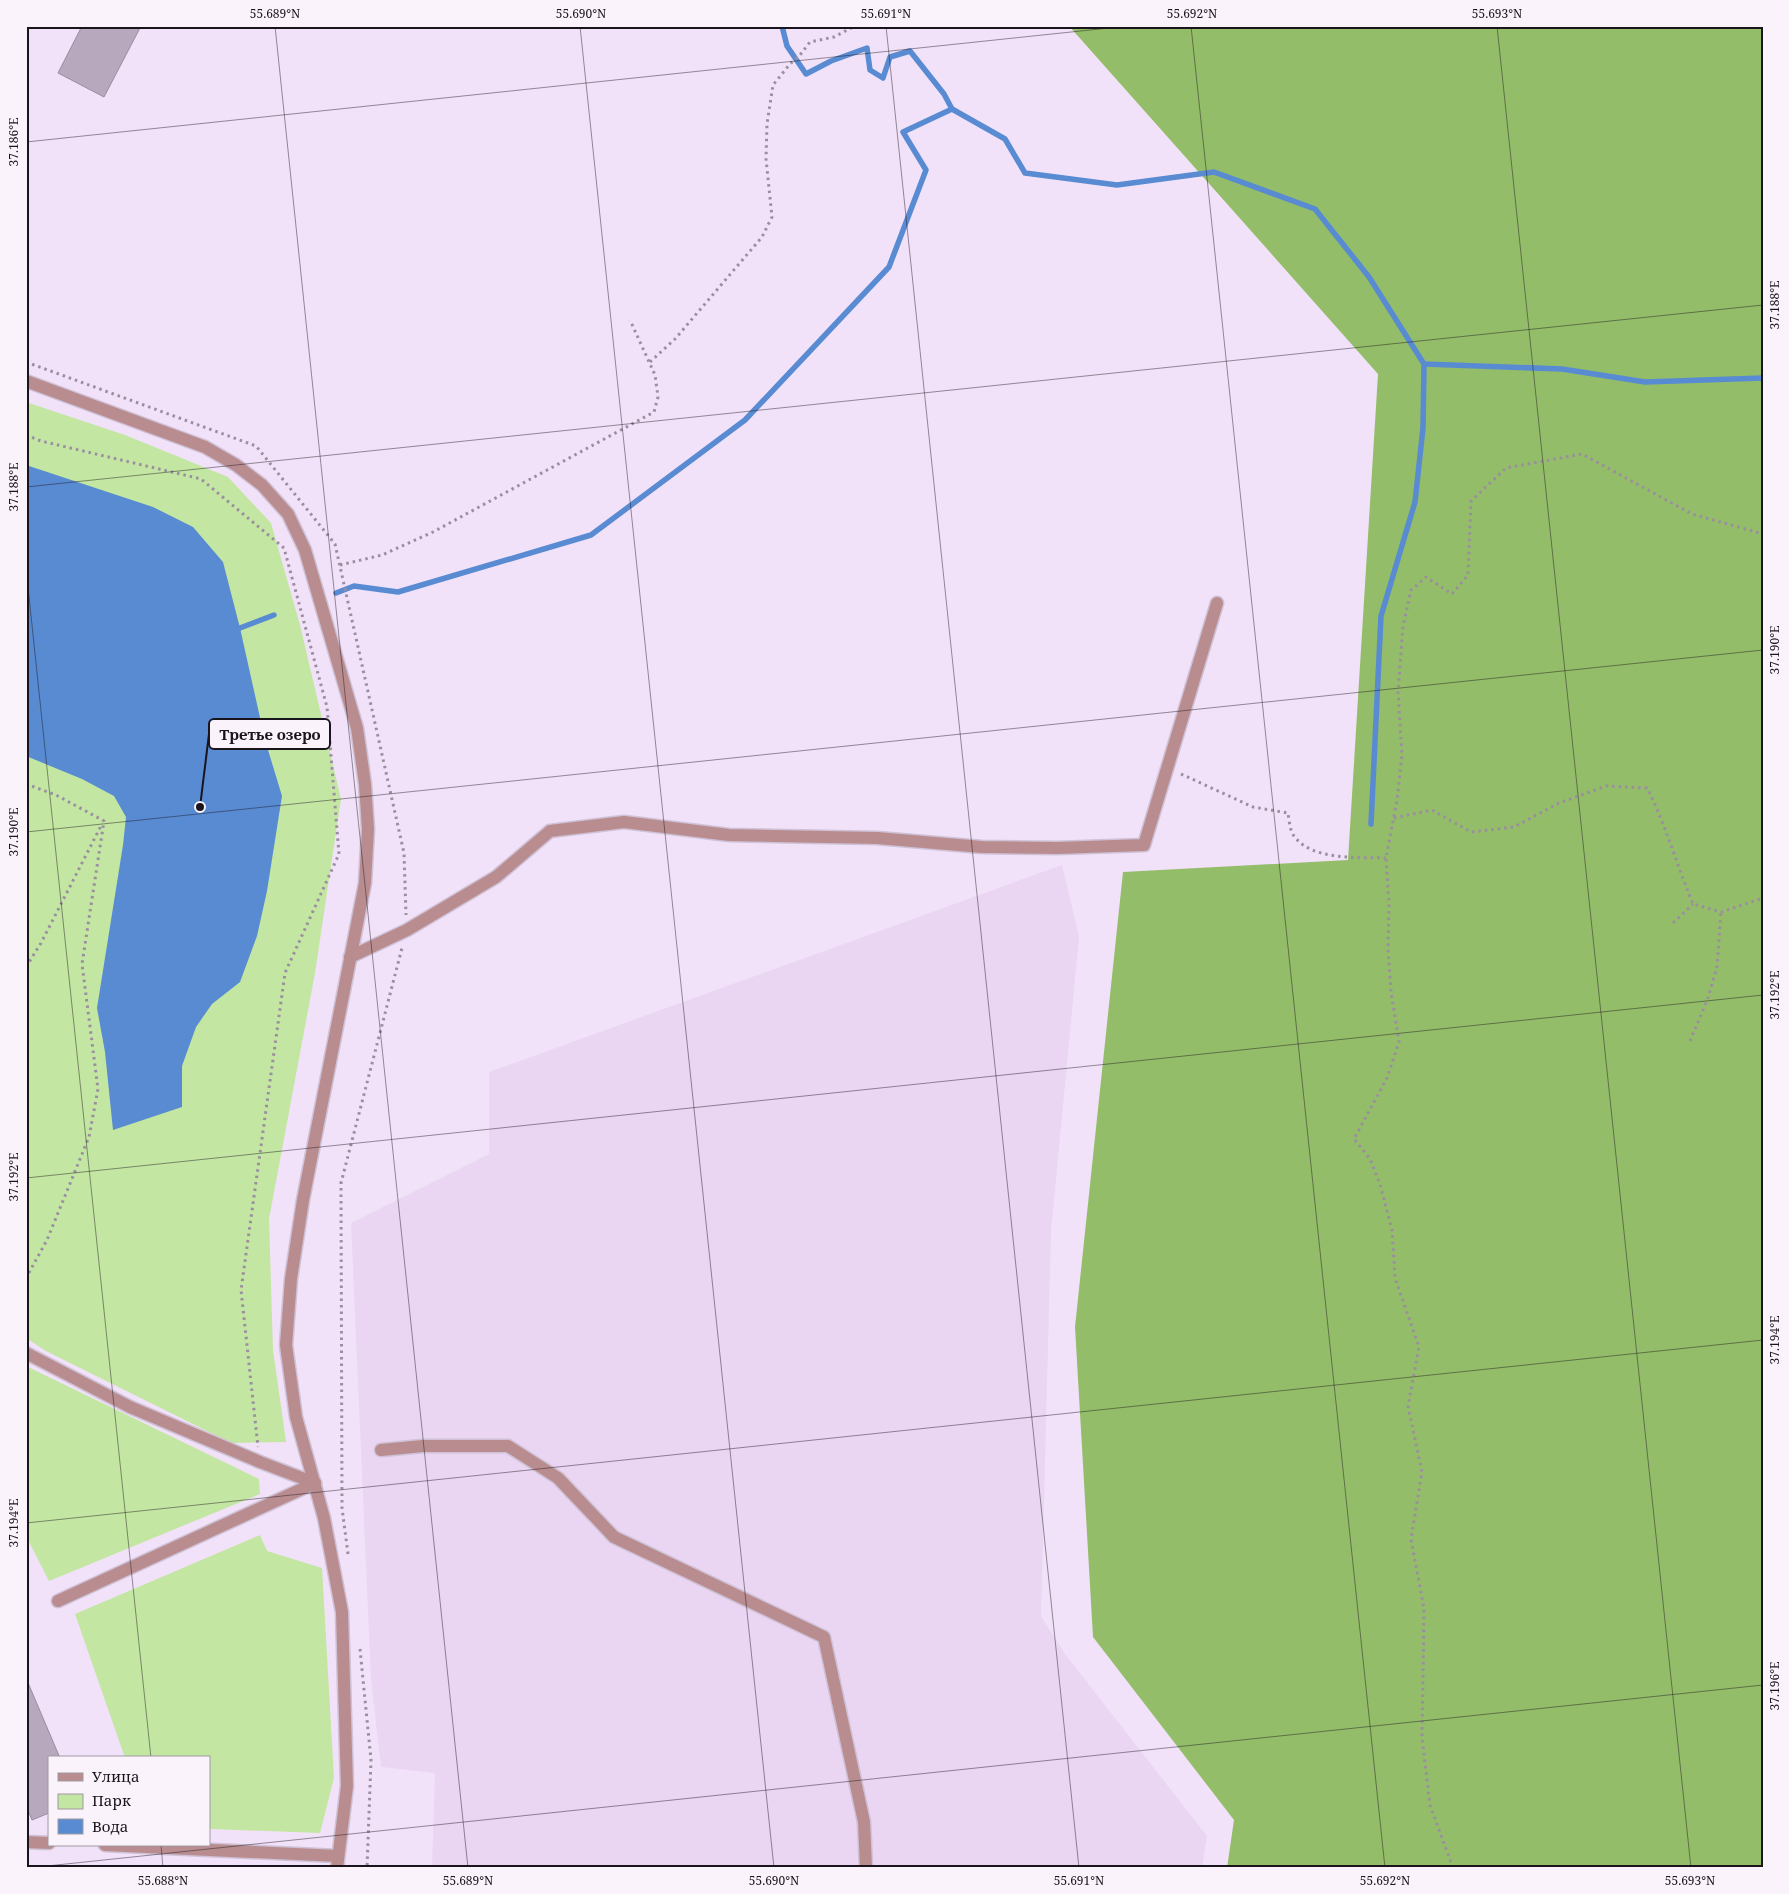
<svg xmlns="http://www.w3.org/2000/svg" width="1789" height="1894" viewBox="0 0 1789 1894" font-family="'Noto Serif',serif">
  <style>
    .built { fill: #ead5f3 }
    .green { fill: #c3e6a2 }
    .forest { fill: #94bd69 }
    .water { fill: #598bd2 }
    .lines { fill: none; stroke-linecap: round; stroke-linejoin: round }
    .stream { stroke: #598bd2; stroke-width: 5.5 }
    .building { fill: #b7a8bd; stroke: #9b8ca1 }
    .minor-casing { stroke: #cfc1d6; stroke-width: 15 }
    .path { stroke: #9a8e9f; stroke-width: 3; stroke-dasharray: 2.5 4; stroke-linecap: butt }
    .minor { stroke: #b98d90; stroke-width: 12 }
    .ticks { fill: none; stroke: #1a141c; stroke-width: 1; stroke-opacity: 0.45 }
    .leader { fill: none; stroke: #1a141c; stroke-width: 2 }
    .callout-dot { fill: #1a141c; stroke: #faf3fc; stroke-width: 2 }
    .callout { fill: #faf3fc; stroke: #1a141c; stroke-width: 2 }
    .callout-label { font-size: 15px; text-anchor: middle; font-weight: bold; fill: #1a141c }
    .neatline { fill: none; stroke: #1a141c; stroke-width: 2 }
    .ticks-label { font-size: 12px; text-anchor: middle; fill: #1a141c }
  </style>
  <rect width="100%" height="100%" fill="#f2e2f9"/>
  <polygon class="built" points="1062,865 1079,937 1051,1232 1041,1616 1065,1654 1207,1836 1202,1868 432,1868 435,1773 381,1767 371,1679 351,1223 489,1154 489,1072"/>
  <g class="green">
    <polygon points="26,402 125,435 228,477 271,523 300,625 341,799 315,973 269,1219 273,1350 286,1442 231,1443 46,1351 26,1338"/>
    <polygon points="26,1366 259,1479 260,1494 49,1581 26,1536"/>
    <polygon points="260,1535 267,1551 322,1568 334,1778 320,1833 209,1829 209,1758 125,1758 75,1614"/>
  </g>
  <polygon class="forest" points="1069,26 1763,26 1763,1868 1227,1868 1234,1820 1093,1637 1075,1327 1123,872 1348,860 1378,374"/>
  <polygon class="water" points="26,465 153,507 193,527 223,562 240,628 265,740 282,796 267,891 257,936 240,982 212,1004 196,1027 182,1066 182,1107 113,1130 105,1052 97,1008 123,845 126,817 114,796 82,779 26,756"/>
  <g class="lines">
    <g class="stream">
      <polyline points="782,26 787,46 806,74 831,61 867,48 870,70 883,78 890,57 910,51 944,94 952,109"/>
      <polyline points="336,593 354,586 398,592 591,535 745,420 889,267 926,170 903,132 952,109 1005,139 1025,173 1117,185 1214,172 1315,209 1369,277 1424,364 1562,369 1645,382 1763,378"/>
      <polyline points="240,628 274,615"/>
      <polyline points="1371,824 1381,616 1415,502 1423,428 1424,364"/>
    </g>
  </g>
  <g class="building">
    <polygon points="82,26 141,26 104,97 58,73"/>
    <polygon points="26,1678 60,1758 49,1758 49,1813 32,1820 26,1806"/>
  </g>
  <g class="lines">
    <defs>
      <g id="minor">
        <polyline points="26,381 205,447 236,465 262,485 288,514 305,550 357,728 365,784 368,829 365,883 303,1200 291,1279 286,1345 296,1417 324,1518 342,1612 347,1786 337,1868"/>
        <polyline points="350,957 407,930 496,877 550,831 624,822 729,835 877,838 982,847 1057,848 1144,845 1217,603"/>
        <polyline points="26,1353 130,1407 260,1462 315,1483"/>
        <polyline points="381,1450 423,1446 508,1446 558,1478 614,1537 824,1637 864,1822 866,1868"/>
        <polyline points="58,1601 315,1483"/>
        <polyline points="26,1842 49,1843"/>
        <polyline points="105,1845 338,1856"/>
      </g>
    </defs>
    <use href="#minor" class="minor-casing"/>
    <g class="path">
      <polyline points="26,362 256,446 335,544 404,853 406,915"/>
      <polyline points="650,362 675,339 762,237 772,217 766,159 767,124 773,85 790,64 800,55 810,42 834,37 855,26"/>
      <polyline points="26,435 41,441 201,479 284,548 327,707 339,854 285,973 241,1290 258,1447"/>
      <polyline points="340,565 382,555 433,532 654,412 658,397 655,375 630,320"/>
      <path d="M1181,774L1253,807L1288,813C1289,820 1290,831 1294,836C1312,861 1358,857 1386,858"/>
      <polyline points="26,784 56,795 104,821 82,964 98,1089 89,1137 47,1240 26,1278"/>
      <path d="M1394,818L1432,810L1471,832L1514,827L1559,803L1606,786L1647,788C1666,825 1677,866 1693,904L1721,912L1763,898"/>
      <polyline points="1673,923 1693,904"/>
      <polyline points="26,967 41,943 102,824"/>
      <polyline points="1690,1041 1708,998 1717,967 1721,912"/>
      <polyline points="348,1554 342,1508 341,1183 402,948"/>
      <polyline points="360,1649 371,1760 367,1868"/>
      <polyline points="1453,1868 1430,1805 1422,1737 1424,1609 1411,1539 1422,1472 1408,1406 1419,1347 1395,1278 1392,1230 1380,1184 1370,1159 1354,1139 1387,1078 1399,1042 1391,992 1388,949 1389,904 1386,858 1397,800 1402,755 1398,692 1403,626 1411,590 1426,577 1452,594 1468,575 1471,501 1506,468 1582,454 1692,514 1763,534"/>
    </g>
    <use href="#minor" class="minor"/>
  </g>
  <path class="ticks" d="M275,26L468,1868M580,26L774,1868M886,26L1079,1868M1191,26L1385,1868M1497,26L1691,1868M26,142L1128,26M26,487L1763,305M26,568L151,1758M26,832L1763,650M26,1178L1763,995M26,1523L1763,1340M161,1845L163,1868M28,1868L1763,1685"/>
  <path class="leader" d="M200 807L209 734"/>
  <circle class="callout-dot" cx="200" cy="807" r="5"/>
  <rect class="callout" x="209" y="719" width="121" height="30" rx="5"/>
  <g class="callout-label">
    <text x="270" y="740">Третье озеро</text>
  </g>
  <rect width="1789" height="1894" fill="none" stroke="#faf3fc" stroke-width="55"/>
  <rect x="48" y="1756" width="162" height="90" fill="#faf3fc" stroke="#a09aa2"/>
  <rect x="58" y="1773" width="25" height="8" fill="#b98d90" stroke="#a09aa2"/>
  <text x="92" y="1782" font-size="15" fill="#1a141c">Улица</text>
  <rect x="58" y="1794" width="25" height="15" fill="#c3e6a2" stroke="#a09aa2"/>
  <text x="92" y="1806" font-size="15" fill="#1a141c">Парк</text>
  <rect x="58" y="1819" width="25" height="15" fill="#598bd2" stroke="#a09aa2"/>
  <text x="92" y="1832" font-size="15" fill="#1a141c">Вода</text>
  <rect x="28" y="28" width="1734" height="1838" class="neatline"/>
  <g class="ticks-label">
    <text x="275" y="18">55.689°N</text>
    <text x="581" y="18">55.690°N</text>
    <text x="886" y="18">55.691°N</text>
    <text x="1192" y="18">55.692°N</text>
    <text x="1497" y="18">55.693°N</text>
    <text transform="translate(14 142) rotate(-90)" y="4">37.186°E</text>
    <text transform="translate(1775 305) rotate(-90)" y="4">37.188°E</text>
    <text transform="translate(14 487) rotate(-90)" y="4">37.188°E</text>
    <text transform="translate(1775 650) rotate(-90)" y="4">37.190°E</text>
    <text transform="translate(14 832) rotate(-90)" y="4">37.190°E</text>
    <text transform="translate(1775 995) rotate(-90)" y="4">37.192°E</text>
    <text transform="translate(14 1177) rotate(-90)" y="4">37.192°E</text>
    <text transform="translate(1775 1340) rotate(-90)" y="4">37.194°E</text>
    <text transform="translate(14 1523) rotate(-90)" y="4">37.194°E</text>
    <text transform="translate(1775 1686) rotate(-90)" y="4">37.196°E</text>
    <text x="163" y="1885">55.688°N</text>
    <text x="468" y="1885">55.689°N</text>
    <text x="774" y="1885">55.690°N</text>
    <text x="1079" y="1885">55.691°N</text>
    <text x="1385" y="1885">55.692°N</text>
    <text x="1690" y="1885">55.693°N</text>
  </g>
</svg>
